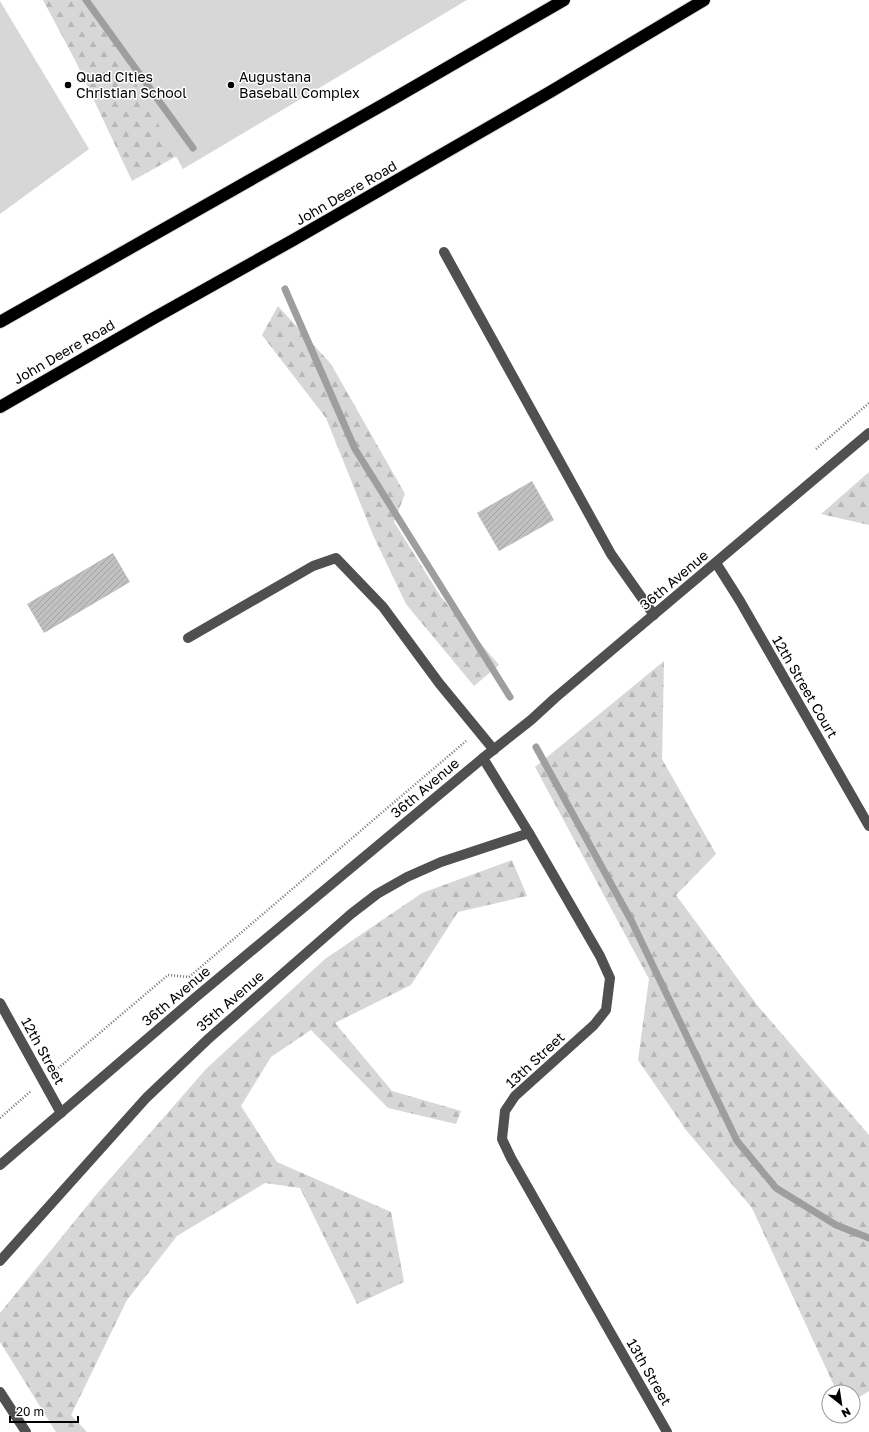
<svg xmlns="http://www.w3.org/2000/svg" width="869" height="1432" viewBox="0 0 869 1432" font-family="'Golos Text',sans-serif">
  <style>
    .forest { fill: url(#forest-firs) }
    .garden { fill: #d7d7d7 }
    .lines { fill: none; stroke-linecap: round; stroke-linejoin: round }
    .stream { stroke: #9e9e9e; stroke-width: 7 }
    .building { fill: url(#building-hatch) }
    .highway-casing { stroke: #dbdbdb; stroke-width: 14 }
    .path { stroke: #727272; stroke-width: 2.5; stroke-dasharray: 1 2; stroke-linecap: butt }
    .minor { stroke: #505050; stroke-width: 10 }
    .highway { stroke: #000; stroke-width: 12 }
    .poi-dot { fill: #000; stroke: #fff; stroke-width: 1.5 }
    .labels { text-anchor: middle; stroke-width: 3; stroke-linejoin: round; paint-order: stroke }
    .poi-label { font-size: 14px; fill: #000; stroke: #fff; text-anchor: start }
    .street-label { font-size: 14px; fill: #000; stroke: #fff }
  </style>
  <defs>
    <pattern id="forest-firs" width="22" height="20" patternUnits="userSpaceOnUse"><rect width="22" height="20" fill="#d7d7d7"/><path d="M5 1l3.5 6h-7zM16 11l3.5 6h-7z" fill="#b7b7b7"/></pattern>
    <pattern id="building-hatch" width="6" height="6" patternUnits="userSpaceOnUse"><rect width="6" height="6" fill="#c0c0c0"/><path d="M-1 1l2-2M0 6l6-6M5 7l2-2" fill="none" stroke="#a3a3a3"/></pattern>
  </defs>
  <rect width="100%" height="100%" fill="#fff"/>
  <g class="forest">
    <polygon points="43,0 137,0 218,133 132,181 76,62"/>
    <polygon points="278,306 331,364 405,494 394,522 441,597 499,665 474,686 406,604 373,535 326,418 262,335"/>
    <polygon points="869,472 869,525 821,514"/>
    <polygon points="664,661 662,759 716,854 676,895 757,1005 869,1135 869,1391 853,1401 853,1392 837,1392 752,1208 686,1130 638,1060 649,979 535,767"/>
    <polygon points="512,860 527,896 458,912 411,985 335,1023 392,1091 461,1111 456,1124 388,1108 311,1030 271,1057 241,1106 277,1162 391,1212 404,1282 357,1304 300,1188 265,1183 177,1236 127,1300 71,1415 87,1432 56,1432 0,1342 0,1313 95,1196 206,1069 325,959 422,893"/>
  </g>
  <g class="garden">
    <polygon points="90,0 467,0 183,169"/>
    <polygon points="0,1 89,149 0,214"/>
  </g>
  <g class="lines">
    <g class="stream">
      <polyline points="86,0 193,148"/>
      <polyline points="285,289 355,449 510,697"/>
      <polyline points="536,747 632,922 737,1141 776,1188 836,1225 869,1238"/>
    </g>
  </g>
  <g class="building">
    <polygon points="532,481 554,520 499,551 477,513"/>
    <polygon points="113,553 130,582 44,633 27,604"/>
  </g>
  <g class="lines">
    <defs>
      <g id="highway">
        <polyline points="0,322 393,99 564,0"/>
        <polyline points="0,407 154,318 295,239 550,92 704,0"/>
      </g>
    </defs>
    <use href="#highway" class="highway-casing"/>
    <g class="path">
      <polyline points="816,449 869,403"/>
      <polyline points="56,1070 168,975 189,977 466,741"/>
      <polyline points="0,1118 31,1091"/>
    </g>
    <g class="minor">
      <polyline points="444,252 611,554 654,615"/>
      <polyline points="716,563 740,601 869,826"/>
      <polyline points="188,638 313,566 336,558 383,607 439,683 494,750"/>
      <polyline points="483,758 529,833 600,956 610,978 606,1010 594,1025 515,1096 505,1111 502,1139 511,1158 667,1432"/>
      <polyline points="0,1003 61,1113"/>
      <polyline points="0,1165 196,997 483,758 531,720 555,698 869,433"/>
      <polyline points="0,1261 147,1097 207,1040 351,914 377,894 407,877 441,862 529,833"/>
      <polyline points="0,1392 26,1432"/>
    </g>
    <use href="#highway" class="highway"/>
  </g>
  <g class="poi-dot">
    <circle cx="68" cy="85" r="4"/>
    <circle cx="231" cy="85" r="4"/>
  </g>
  <g class="labels">
    <g class="poi-label">
      <text x="76" y="82">Quad Cities<tspan x="76" dy="16">Christian School</tspan></text>
      <text x="239" y="82">Augustana<tspan x="239" dy="16">Baseball Complex</tspan></text>
    </g>
    <g class="street-label">
      <text transform="translate(346 193) rotate(-30)" y="5">John Deere Road</text>
      <text transform="translate(64 352) rotate(-30)" y="5">John Deere Road</text>
      <text transform="translate(674 580) rotate(-40)" y="5">36th Avenue</text>
      <text transform="translate(805 687) rotate(60)" y="5">12th Street Court</text>
      <text transform="translate(425 788) rotate(-40)" y="5">36th Avenue</text>
      <text transform="translate(176 996) rotate(-40)" y="5">36th Avenue</text>
      <text transform="translate(230 1001) rotate(-41)" y="5">35th Avenue</text>
      <text transform="translate(43 1051) rotate(61)" y="5">12th Street</text>
      <text transform="translate(535 1060) rotate(-43)" y="5">13th Street</text>
      <text transform="translate(649 1372) rotate(60)" y="5">13th Street</text>
    </g>
  </g>
  <g transform="translate(841 1404) rotate(150)"><circle r="19" fill="#ffffff" stroke="#999999"/>
  <path d="M0-3L7 15L0 10L-7 15Z" fill="#000000"/>
  <text y="-6" font-size="11" font-weight="bold" text-anchor="middle" fill="#000000">N</text>
  </g>
  <path d="M10 1416v6h68v-6" fill="none" stroke="#000000" stroke-width="2"/>
  <text x="16" y="1416" font-size="12" fill="#000000" stroke="#ffffff" stroke-width="3" paint-order="stroke">20 m</text>
</svg>
